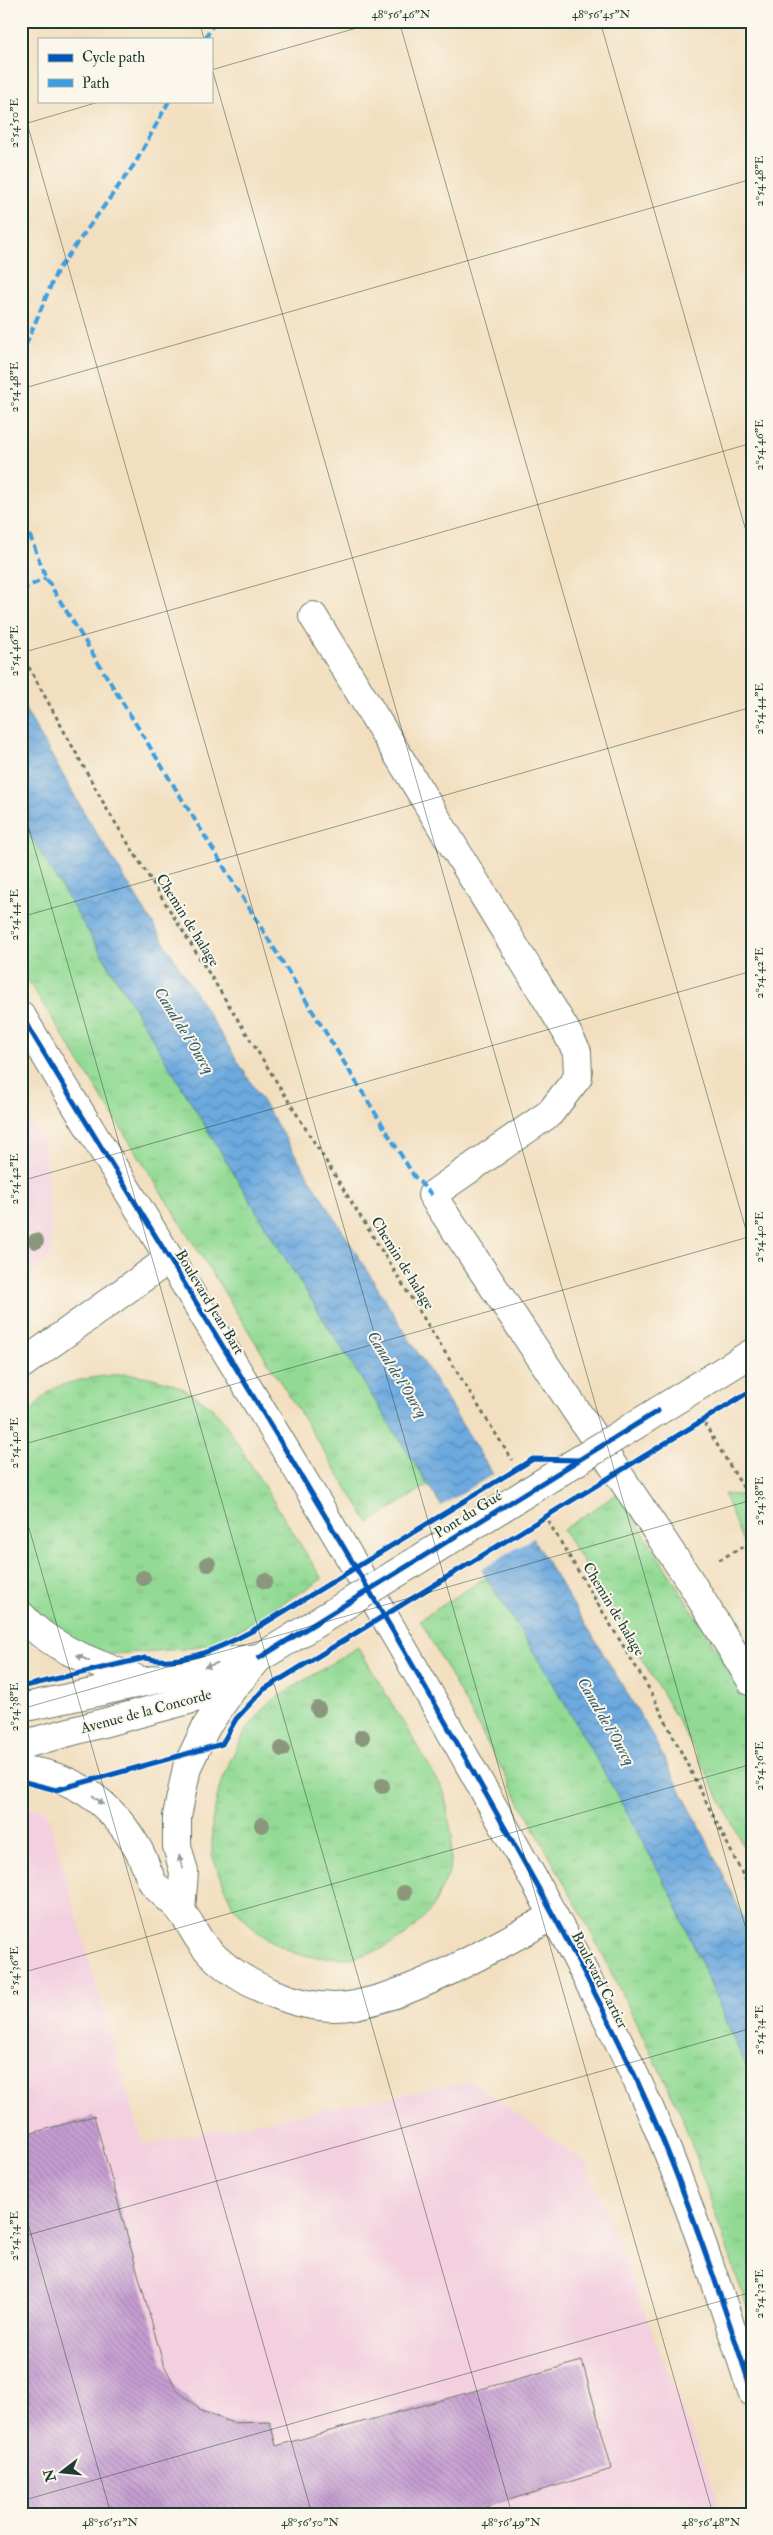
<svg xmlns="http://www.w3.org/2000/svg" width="773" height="2535" viewBox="0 0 773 2535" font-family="'IM FELL Double Pica',serif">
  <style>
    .built { fill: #f3cfdf }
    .grass { fill: url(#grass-tufts); stroke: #588c64 }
    .pitch { fill: #92da94; stroke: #588c64 }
    .water { fill: url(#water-waves); stroke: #467389 }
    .pier { fill: #f2dfc0 }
    .building { fill: url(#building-back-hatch) }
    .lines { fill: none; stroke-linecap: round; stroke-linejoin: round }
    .minor-casing { stroke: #697665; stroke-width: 30 }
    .path { stroke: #697665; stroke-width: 3; stroke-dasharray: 4 4; stroke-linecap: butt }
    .minor { stroke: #fff; stroke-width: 28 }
    .minor-bridge-casing { stroke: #697665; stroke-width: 30; stroke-linecap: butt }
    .minor-bridge { stroke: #fff; stroke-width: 28 }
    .quiet { stroke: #3c9ee2; stroke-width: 4; stroke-dasharray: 8 4; stroke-linecap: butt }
    .cycleway-casing { stroke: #fbf7ec; stroke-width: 8 }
    .cycleway { stroke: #0057b8; stroke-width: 5 }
    .tree { fill: #8b977d }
    .oneway { fill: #8f9e9a }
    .ticks { fill: none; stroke: #1f3d34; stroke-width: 1; stroke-opacity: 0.45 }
    .labels { text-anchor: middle; stroke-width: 4; stroke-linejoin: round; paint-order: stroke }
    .street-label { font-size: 15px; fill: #1f3d34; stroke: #fbf7ec }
    .water-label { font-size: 16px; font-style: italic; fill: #365d67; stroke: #fbf7ec }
    .neatline { fill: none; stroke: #1f3d34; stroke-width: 2 }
    .ticks-label { font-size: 12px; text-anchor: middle; fill: #1f3d34 }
  </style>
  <defs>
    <pattern id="grass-tufts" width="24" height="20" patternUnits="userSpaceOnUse" patternTransform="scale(1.25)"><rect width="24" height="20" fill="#92da94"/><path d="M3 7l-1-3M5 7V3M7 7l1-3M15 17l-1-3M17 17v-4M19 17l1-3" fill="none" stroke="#7dbc80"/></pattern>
    <pattern id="water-waves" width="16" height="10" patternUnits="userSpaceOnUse" patternTransform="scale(1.25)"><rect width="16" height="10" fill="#6ca9de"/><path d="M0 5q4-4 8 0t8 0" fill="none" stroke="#588bb5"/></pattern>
    <pattern id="building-back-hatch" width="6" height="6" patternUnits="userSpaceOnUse" patternTransform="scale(1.25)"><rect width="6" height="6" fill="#c69dd2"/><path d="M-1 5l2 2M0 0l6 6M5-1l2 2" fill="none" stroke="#a081ab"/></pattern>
  </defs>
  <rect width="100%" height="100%" fill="#fbf7ec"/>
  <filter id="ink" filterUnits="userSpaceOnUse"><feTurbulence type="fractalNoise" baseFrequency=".02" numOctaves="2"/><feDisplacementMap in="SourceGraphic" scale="10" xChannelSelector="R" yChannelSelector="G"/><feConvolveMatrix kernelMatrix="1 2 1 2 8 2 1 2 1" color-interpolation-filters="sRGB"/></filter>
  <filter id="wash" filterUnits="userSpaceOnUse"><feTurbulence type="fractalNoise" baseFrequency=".0096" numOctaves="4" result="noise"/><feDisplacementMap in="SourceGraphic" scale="20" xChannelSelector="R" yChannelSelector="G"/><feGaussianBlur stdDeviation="1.12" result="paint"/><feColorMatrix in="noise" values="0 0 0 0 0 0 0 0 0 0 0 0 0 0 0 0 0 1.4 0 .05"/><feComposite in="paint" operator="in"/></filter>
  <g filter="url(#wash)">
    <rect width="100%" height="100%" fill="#f2dfc0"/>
    <g class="built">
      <polygon points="21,1104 45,1146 52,1254 21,1283"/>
      <polygon points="21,1807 46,1810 143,2145 471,2081 586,2163 719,2501 674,2514 21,2514"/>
    </g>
    <g class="grass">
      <polygon points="21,820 275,1242 428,1485 369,1523 21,969"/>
      <path d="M126,1374C164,1377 194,1389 221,1417L322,1579L248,1625L215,1643L184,1649L113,1654L68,1639L36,1610L21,1593V1425C30,1413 38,1401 49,1392C64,1380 107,1375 126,1374Z"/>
      <path d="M618,1493L752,1705V1866C700,1749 630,1639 563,1530Z"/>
      <polygon points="486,1577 550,1678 620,1800 671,1894 752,2080 752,2322 680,2111 591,1932 420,1620"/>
      <polygon points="358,1647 444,1791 452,1836 449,1873 432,1909 406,1935 382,1949 353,1958 313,1957 294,1953 276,1944 255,1930 232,1905 212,1855 212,1822 219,1789 231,1759 246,1730 271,1701"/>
    </g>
    <polygon class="pitch" points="724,1494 752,1496 752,1565"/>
    <polygon class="water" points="21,702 85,814 589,1630 648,1728 707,1841 752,1936 752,2080 671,1894 620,1800 550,1678 275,1242 21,820"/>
    <polygon class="pier" points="495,1473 535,1537 479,1571 439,1507"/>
    <g id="blocks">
      <polygon class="building" points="94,2116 163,2363 176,2388 201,2411 233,2423 270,2422 276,2446 582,2361 612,2469 462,2514 21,2514 21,2136"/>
    </g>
  </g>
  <g filter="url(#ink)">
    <use href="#blocks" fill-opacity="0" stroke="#697665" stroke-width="1"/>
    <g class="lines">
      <defs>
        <g id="minor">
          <polyline points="313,616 565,1029 577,1052 578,1077 550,1113 432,1195 688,1578 752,1682"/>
          <path d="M21,1015C170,1262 324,1506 465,1757C534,1880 606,2003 660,2133C695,2218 724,2305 752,2392"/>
          <polyline points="21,1365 169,1259"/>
          <polyline points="658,1411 752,1353"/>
          <path d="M21,1615C52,1651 102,1665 144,1682"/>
          <polyline points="21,1708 187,1673 223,1662 259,1658"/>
          <polyline points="21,1745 233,1688"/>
          <path d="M21,1770C74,1775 112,1803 138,1849C144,1859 147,1872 153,1883C160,1893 172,1900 180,1910C190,1921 195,1936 205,1947C237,1984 306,2015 355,2005C425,1991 490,1948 554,1916"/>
          <polyline points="181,1910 184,1872 177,1846 177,1816 187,1767 206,1727 233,1688 259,1658 292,1638"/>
        </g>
      </defs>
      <use href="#minor" class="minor-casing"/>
      <g class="path">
        <polyline points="21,653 108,811 512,1460"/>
        <polyline points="704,1423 752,1502"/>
        <polyline points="548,1521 651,1692 752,1893"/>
        <polyline points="719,1560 752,1542"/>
      </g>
      <use href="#minor" class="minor"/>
      <defs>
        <polyline id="minor-bridge" points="292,1638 658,1411"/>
      </defs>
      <use href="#minor-bridge" class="minor-bridge-casing"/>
      <use href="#minor-bridge" class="minor-bridge"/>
      <g class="quiet">
        <polyline points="205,39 215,21"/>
        <polyline points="21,356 57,271 136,162 169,101"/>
        <polyline points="21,512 46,578 414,1176 432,1195"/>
        <polyline points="21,590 46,578"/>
      </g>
      <defs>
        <g id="cycleway">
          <path d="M21,1015C170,1262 324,1506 465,1757C534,1880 606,2003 660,2133C695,2218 724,2305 752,2392"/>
          <polyline points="259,1658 658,1411"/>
          <path d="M21,1687L145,1658C180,1667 220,1648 252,1631L533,1459L579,1460"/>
          <polyline points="21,1781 56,1790 222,1744 236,1719 263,1690 752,1390"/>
        </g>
      </defs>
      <use href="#cycleway" class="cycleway-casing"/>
      <use href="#cycleway" class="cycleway"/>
    </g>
    <g class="tree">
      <circle cx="36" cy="1241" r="8"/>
      <circle cx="208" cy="1564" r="8"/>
      <circle cx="143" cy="1578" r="8"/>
      <circle cx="265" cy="1581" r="8"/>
      <circle cx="318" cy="1709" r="8"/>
      <circle cx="362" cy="1737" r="8"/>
      <circle cx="282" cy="1749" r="8"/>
      <circle cx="382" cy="1786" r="8"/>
      <circle cx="262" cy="1825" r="8"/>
      <circle cx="404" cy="1893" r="8"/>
    </g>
    <defs><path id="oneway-solid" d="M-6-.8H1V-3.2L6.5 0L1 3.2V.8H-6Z" transform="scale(1.25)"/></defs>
    <g class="oneway">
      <use href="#oneway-solid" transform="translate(83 1658) rotate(-154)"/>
      <use href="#oneway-solid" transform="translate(211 1665) rotate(162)"/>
      <use href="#oneway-solid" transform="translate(98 1800) rotate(40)"/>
      <use href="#oneway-solid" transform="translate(181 1862) rotate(-106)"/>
    </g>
  </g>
  <path class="ticks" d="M199,21L204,39M399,21L752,1251M600,21L752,552M211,65L752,1950M211,70L381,21M21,102L713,2514M21,125L102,101M21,389L752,179M21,653L752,443M21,801L512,2514M21,917L752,707M21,1181L752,971M21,1445L752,1236M21,1500L312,2514M21,1709L752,1500M21,1973L752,1764M21,2199L111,2514M21,2237L752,2028M21,2501L752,2292"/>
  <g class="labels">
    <g class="street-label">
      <text transform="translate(188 920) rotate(58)" y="5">Chemin de halage</text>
      <text transform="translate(403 1263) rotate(58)" y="5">Chemin de halage</text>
      <text transform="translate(210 1302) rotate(59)" y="5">Boulevard Jean Bart</text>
      <text transform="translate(468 1514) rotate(-32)" y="5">Pont du Gué</text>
      <text transform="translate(614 1609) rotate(59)" y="5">Chemin de halage</text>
      <text transform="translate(146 1711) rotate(-15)" y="5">Avenue de la Concorde</text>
      <text transform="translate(600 1980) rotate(63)" y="5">Boulevard Cartier</text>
    </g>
    <g class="water-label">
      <text transform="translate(185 1030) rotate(58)" y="6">Canal de l'Ourcq</text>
      <text transform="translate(398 1374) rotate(58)" y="6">Canal de l'Ourcq</text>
      <text transform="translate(607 1721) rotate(60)" y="6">Canal de l'Ourcq</text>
    </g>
  </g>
  <rect width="773" height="2535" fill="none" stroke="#fbf7ec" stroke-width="55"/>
  <rect x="38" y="38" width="175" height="65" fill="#fbf7ec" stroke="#a3ada2"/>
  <rect x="48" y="54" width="25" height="8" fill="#0057b8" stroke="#a3ada2"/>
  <text x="82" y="62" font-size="15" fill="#1f3d34">Cycle path</text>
  <rect x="48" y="79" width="25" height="8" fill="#3c9ee2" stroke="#a3ada2"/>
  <text x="82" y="88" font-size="15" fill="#1f3d34">Path</text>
  <g transform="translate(62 2472) rotate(254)" stroke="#fbf7ec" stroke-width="4" paint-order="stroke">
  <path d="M0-4L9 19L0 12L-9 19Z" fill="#1f3d34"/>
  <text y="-8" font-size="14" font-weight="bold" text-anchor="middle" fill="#1f3d34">N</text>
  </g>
  <rect x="28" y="28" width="718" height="2480" class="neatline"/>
  <g class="ticks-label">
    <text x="401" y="18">48°56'46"N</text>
    <text x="601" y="18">48°56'45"N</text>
    <text transform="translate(14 123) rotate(-90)" y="4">2°54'50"E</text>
    <text transform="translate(759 181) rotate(-90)" y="4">2°54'48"E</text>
    <text transform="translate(14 387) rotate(-90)" y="4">2°54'48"E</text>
    <text transform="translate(759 445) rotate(-90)" y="4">2°54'46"E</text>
    <text transform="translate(14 651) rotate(-90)" y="4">2°54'46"E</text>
    <text transform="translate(759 709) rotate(-90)" y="4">2°54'44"E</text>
    <text transform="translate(14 915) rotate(-90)" y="4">2°54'44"E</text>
    <text transform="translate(759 973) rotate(-90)" y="4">2°54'42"E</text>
    <text transform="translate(14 1179) rotate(-90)" y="4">2°54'42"E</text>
    <text transform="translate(759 1237) rotate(-90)" y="4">2°54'40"E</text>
    <text transform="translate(14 1443) rotate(-90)" y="4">2°54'40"E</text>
    <text transform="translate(759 1501) rotate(-90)" y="4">2°54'38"E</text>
    <text transform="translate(14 1707) rotate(-90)" y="4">2°54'38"E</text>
    <text transform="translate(759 1766) rotate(-90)" y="4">2°54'36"E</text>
    <text transform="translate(14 1971) rotate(-90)" y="4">2°54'36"E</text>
    <text transform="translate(759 2030) rotate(-90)" y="4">2°54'34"E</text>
    <text transform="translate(14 2236) rotate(-90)" y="4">2°54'34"E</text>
    <text transform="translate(759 2294) rotate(-90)" y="4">2°54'32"E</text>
    <text x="110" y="2526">48°56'51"N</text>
    <text x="310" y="2526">48°56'50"N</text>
    <text x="511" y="2526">48°56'49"N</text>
    <text x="711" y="2526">48°56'48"N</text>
  </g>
</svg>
